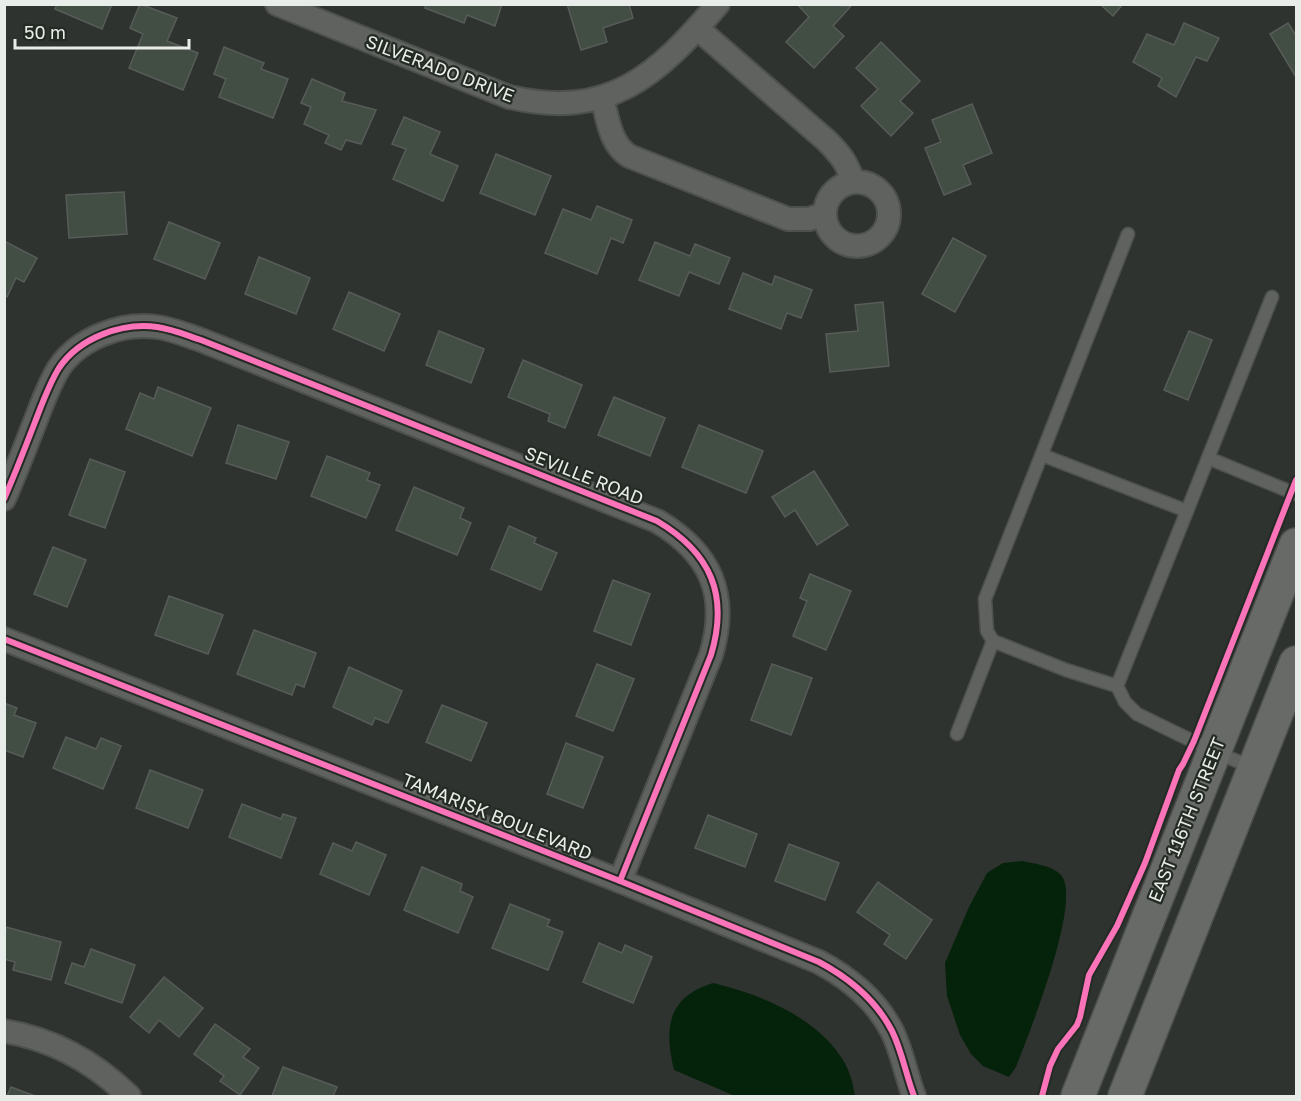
<svg xmlns="http://www.w3.org/2000/svg" width="1301" height="1101" viewBox="0 0 1301 1101" font-family="'Golos Text',sans-serif">
  <style>
    .water { fill: #05220a }
    .building { fill: #424d44; stroke: #585c59; stroke-width: 1.5 }
    .lines { fill: none; stroke-linecap: round; stroke-linejoin: round }
    .service-casing { stroke: #4d504e; stroke-width: 15 }
    .minor-casing { stroke: #4d504e; stroke-width: 26 }
    .primary-casing { stroke: #4d504e; stroke-width: 36 }
    .service { stroke: #5f625f; stroke-width: 12 }
    .minor { stroke: #5f625f; stroke-width: 22 }
    .primary { stroke: #686a68; stroke-width: 33 }
    .cycleway-casing { stroke: #242a24; stroke-width: 10 }
    .cycleway { stroke: #fb73b8; stroke-width: 6 }
    .labels { text-anchor: middle; stroke-width: 4.5; stroke-linejoin: round; paint-order: stroke }
    .street-label { font-size: 18px; fill: #e9ede9; stroke: #242a24 }
  </style>
  <rect width="100%" height="100%" fill="#2e332f"/>
  <g class="water">
    <path d="M1022,861C1034,864 1052,865 1061,875C1083,900 1028,1036 1016,1067L1009,1077L983,1066L971,1054L960,1035L947,996L945,963L969,907L987,873L1003,863Z"/>
    <path d="M713,983C759,994 814,1016 841,1057C849,1068 853,1083 855,1096H735L674,1070C664,1029 667,997 713,983Z"/>
  </g>
  <g class="building">
    <polygon points="57,4 112,4 102,29 55,9"/>
    <polygon points="140,4 177,18 167,41 198,53 183,90 129,68 143,34 130,28"/>
    <polygon points="426,4 502,4 495,26 467,15 464,23 425,8"/>
    <polygon points="567,4 629,4 633,18 603,28 607,42 581,50"/>
    <polygon points="797,4 851,6 833,26 844,36 814,68 786,42 809,17"/>
    <polygon points="1100,4 1123,4 1113,16"/>
    <polygon points="1184,23 1219,38 1207,61 1196,57 1176,97 1158,86 1162,78 1133,62 1147,34 1174,45"/>
    <polygon points="1288,23 1295,34 1296,33 1296,77 1270,34"/>
    <polygon points="881,42 920,81 900,101 913,113 891,136 861,106 878,89 856,68"/>
    <polygon points="224,47 264,63 261,69 288,79 273,118 219,97 226,79 214,74"/>
    <polygon points="312,79 345,93 342,101 376,110 361,144 346,140 341,150 325,143 329,135 304,124 311,107 301,103"/>
    <polygon points="972,104 992,153 963,165 971,184 944,195 925,148 941,142 932,120"/>
    <polygon points="404,117 440,132 430,154 458,166 443,201 393,179 406,149 392,144"/>
    <polygon points="496,154 551,176 535,215 480,193"/>
    <polygon points="124,192 127,234 69,238 66,195"/>
    <polygon points="597,206 632,220 623,243 611,238 597,274 545,253 563,209 591,220"/>
    <polygon points="169,222 220,243 205,279 154,259"/>
    <polygon points="953,238 986,256 955,312 922,294"/>
    <polygon points="4,241 37,258 24,282 16,278 7,297 4,295"/>
    <polygon points="655,242 690,256 695,244 730,258 719,284 689,272 679,296 639,280"/>
    <polygon points="259,257 310,278 296,314 245,294"/>
    <polygon points="743,273 772,285 775,276 812,290 801,318 787,313 781,329 729,309"/>
    <polygon points="349,292 400,314 384,351 333,329"/>
    <polygon points="883,302 889,366 830,372 826,334 858,331 855,305"/>
    <polygon points="439,331 484,349 471,383 426,365"/>
    <polygon points="1189,331 1212,340 1188,400 1164,390"/>
    <polygon points="523,360 582,385 565,428 548,421 550,414 508,397"/>
    <polygon points="158,387 211,408 192,456 126,429 140,393 154,399"/>
    <polygon points="614,397 665,418 650,456 598,435"/>
    <polygon points="238,425 289,442 276,479 226,463"/>
    <polygon points="699,425 763,451 746,493 682,467"/>
    <polygon points="327,456 370,473 367,480 380,485 366,518 311,496"/>
    <polygon points="90,459 125,472 105,528 69,515"/>
    <polygon points="814,471 848,525 817,545 795,510 785,517 772,497"/>
    <polygon points="414,487 464,508 460,518 471,523 457,555 396,530"/>
    <polygon points="509,526 536,538 534,543 557,553 541,590 491,569"/>
    <polygon points="53,547 86,560 67,607 34,594"/>
    <polygon points="810,574 851,591 826,650 793,636 807,601 800,598"/>
    <polygon points="613,580 650,594 631,645 594,631"/>
    <polygon points="169,596 223,615 208,654 155,635"/>
    <polygon points="254,630 316,653 304,687 296,684 292,695 237,674"/>
    <polygon points="597,664 634,679 613,731 576,716"/>
    <polygon points="772,664 812,678 791,735 751,720"/>
    <polygon points="349,667 402,691 388,723 375,718 372,725 333,707"/>
    <polygon points="4,703 17,708 14,715 36,723 23,757 4,750"/>
    <polygon points="442,705 487,723 471,761 426,742"/>
    <polygon points="66,737 96,749 101,738 121,746 103,789 53,768"/>
    <polygon points="566,743 603,757 583,808 547,794"/>
    <polygon points="150,770 203,790 188,828 136,808"/>
    <polygon points="242,804 281,819 283,814 296,818 281,858 229,837"/>
    <polygon points="708,815 757,834 745,867 695,848"/>
    <polygon points="356,842 386,855 369,895 320,874 333,843 352,851"/>
    <polygon points="789,844 839,863 825,900 775,881"/>
    <polygon points="422,867 462,884 460,891 473,897 458,933 404,910"/>
    <polygon points="878,882 932,920 906,959 884,944 890,935 857,912"/>
    <polygon points="510,904 550,920 547,926 563,932 548,970 492,948"/>
    <polygon points="6,927 61,942 51,980 13,970 15,962 4,959"/>
    <polygon points="599,943 622,953 625,945 652,957 633,1003 583,982"/>
    <polygon points="91,949 135,965 122,1003 65,983 72,963 84,967"/>
    <polygon points="164,977 203,1008 179,1037 159,1020 149,1033 130,1017"/>
    <polygon points="215,1024 250,1049 243,1057 259,1068 240,1095 220,1081 224,1076 194,1054"/>
    <polygon points="283,1067 337,1087 333,1096 272,1096"/>
    <polygon points="11,1087 35,1096 7,1096"/>
  </g>
  <g class="lines">
    <defs>
      <g id="service">
        <polyline points="1042,455 1187,511 1272,297"/>
        <polyline points="1208,458 1296,494"/>
        <polyline points="993,641 987,631 985,599 1128,234"/>
        <polyline points="1117,686 1187,511"/>
        <polyline points="957,734 993,641 1066,670 1117,686 1125,702 1137,714 1215,752 1254,768"/>
      </g>
      <g id="minor">
        <path d="M277,4L509,97C609,120 657,76 718,4"/>
        <path d="M698,29L827,141C840,154 848,164 853,182"/>
        <path d="M602,98C608,119 610,144 629,156L788,219H809L825,214"/>
        <circle cx="857" cy="214" r="32"/>
        <path d="M4,499C15,474 25,448 35,422C42,404 49,384 59,368C79,338 122,322 157,327C172,329 186,335 201,340L657,521C711,553 729,595 711,655L620,881"/>
        <path d="M4,639L620,881L819,962C849,978 876,1000 892,1031C902,1051 906,1075 914,1096"/>
        <path d="M4,1031C53,1039 94,1062 129,1096"/>
      </g>
      <g id="primary">
        <polyline points="1078,1096 1296,545"/>
        <polyline points="1125,1096 1296,663"/>
      </g>
    </defs>
    <use href="#service" class="service-casing"/>
    <use href="#minor" class="minor-casing"/>
    <use href="#primary" class="primary-casing"/>
    <use href="#service" class="service"/>
    <use href="#minor" class="minor"/>
    <use href="#primary" class="primary"/>
    <defs>
      <g id="cycleway">
        <path d="M4,499C15,474 25,448 35,422C42,404 49,384 59,368C79,338 122,322 157,327C172,329 186,335 201,340L657,521C711,553 729,595 711,655L620,881"/>
        <path d="M4,639L620,881L819,962C849,978 876,1000 892,1031C902,1051 906,1075 914,1096"/>
        <polyline points="1042,1096 1050,1066 1058,1049 1077,1025 1080,1017 1089,975 1117,926 1145,863 1179,770 1183,764 1194,741 1296,480"/>
      </g>
    </defs>
    <use href="#cycleway" class="cycleway-casing"/>
    <use href="#cycleway" class="cycleway"/>
  </g>
  <g class="labels">
    <g class="street-label">
      <text transform="translate(440 69) rotate(21)" y="6">SILVERADO DRIVE</text>
      <text transform="translate(584 476) rotate(22)" y="6">SEVILLE ROAD</text>
      <text transform="translate(497 817) rotate(22)" y="6">TAMARISK BOULEVARD</text>
      <text transform="translate(1187 820) rotate(-68)" y="6">EAST 116TH STREET</text>
    </g>
  </g>
  <rect width="1301" height="1101" fill="none" stroke="#e9ede9" stroke-width="12"/>
  <path d="M15 39v9h174v-9" fill="none" stroke="#e9ede9" stroke-width="3"/>
  <text x="24" y="39" font-size="18" fill="#e9ede9" stroke="#242a24" stroke-width="4.5" paint-order="stroke">50 m</text>
</svg>
